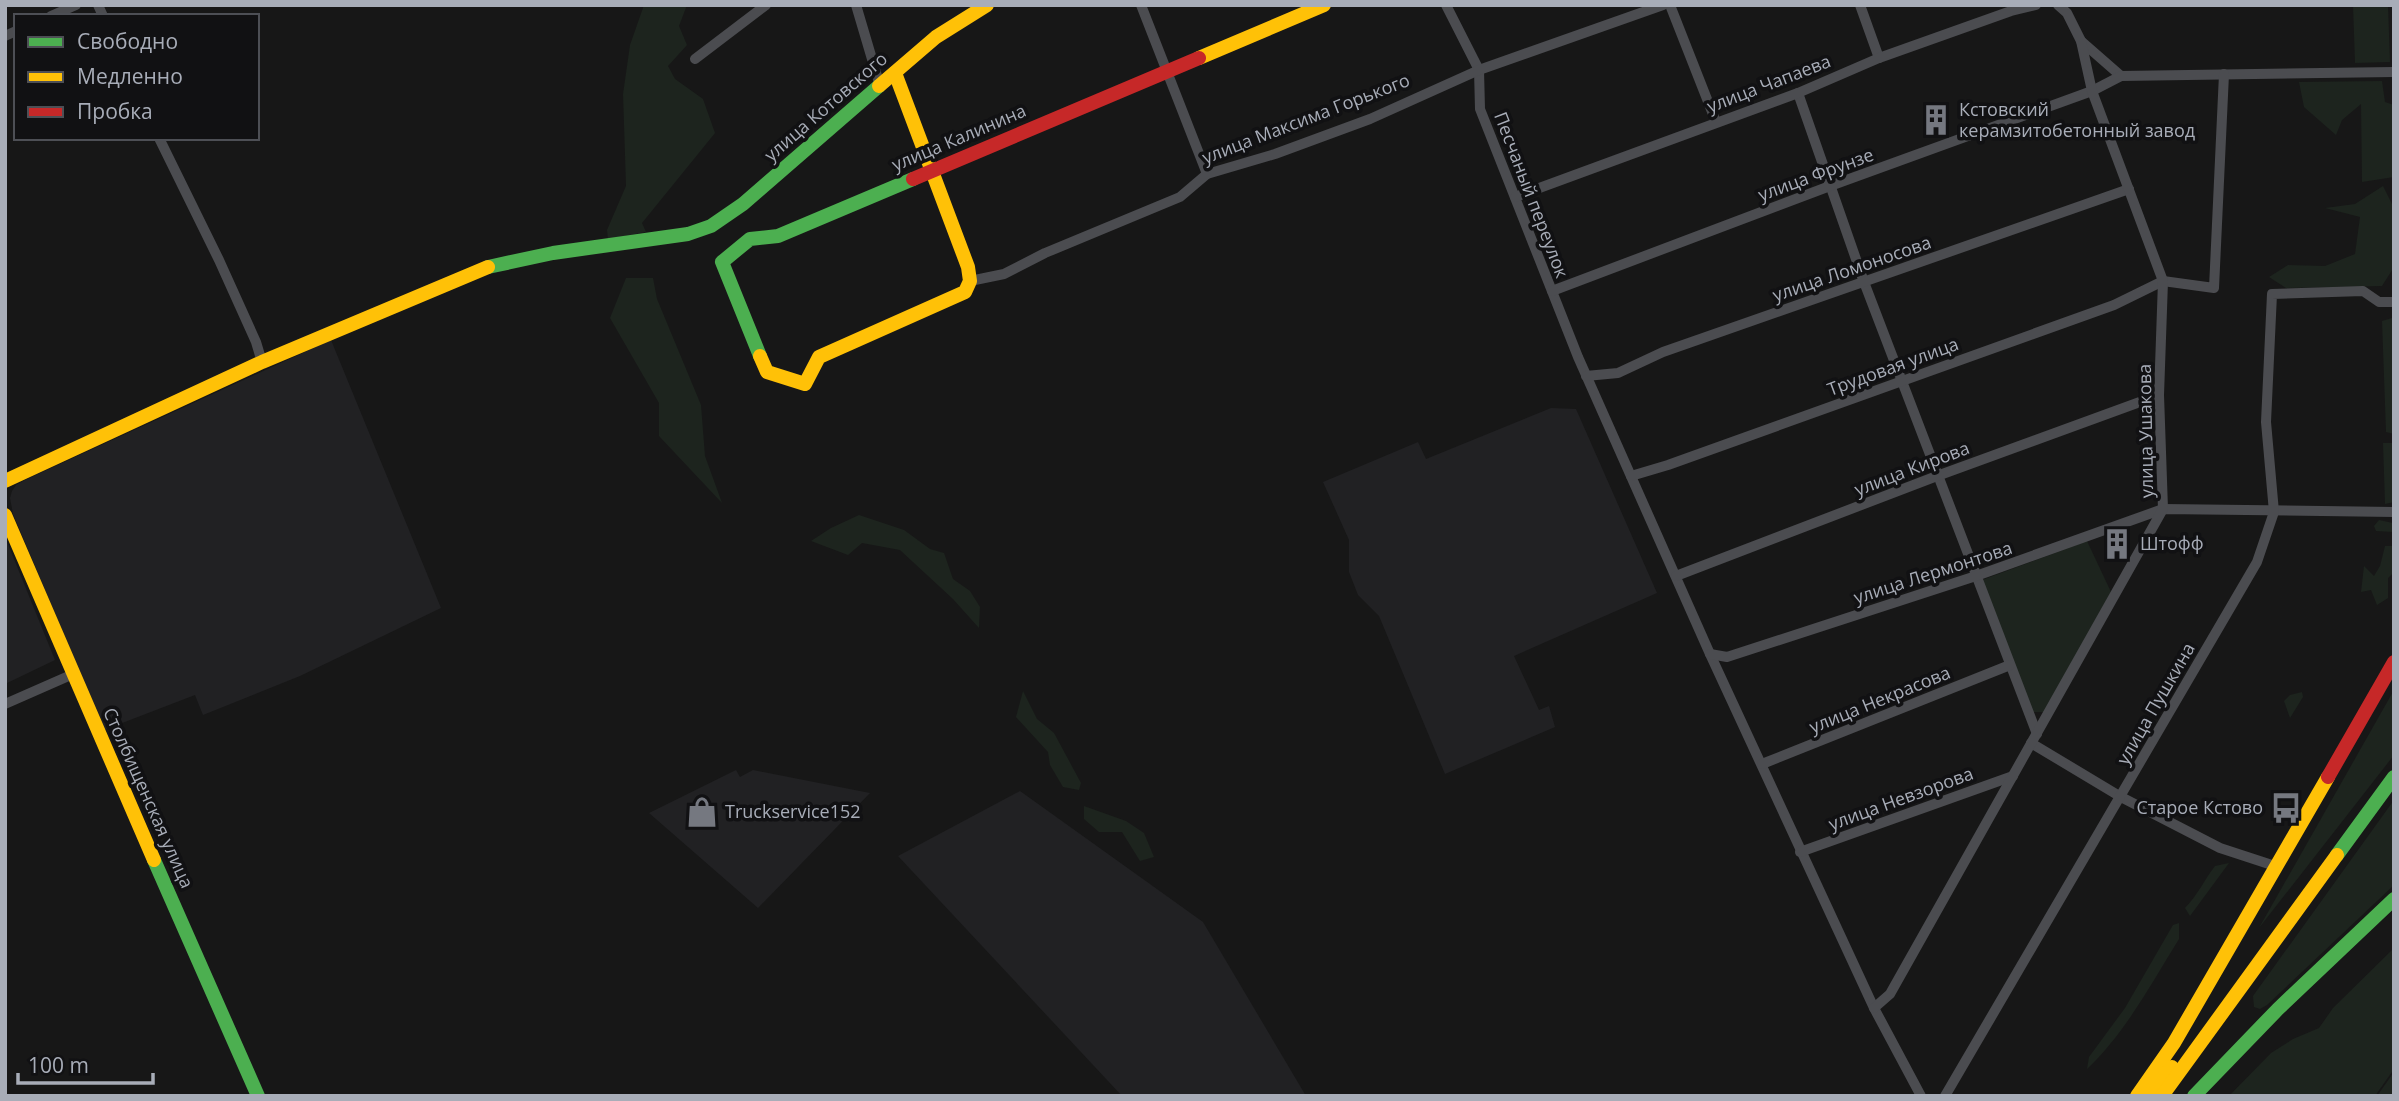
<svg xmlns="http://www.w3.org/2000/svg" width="2399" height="1101" viewBox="0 0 2399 1101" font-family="'Open Sans',sans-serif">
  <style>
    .built { fill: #212123 }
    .green { fill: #1d241e }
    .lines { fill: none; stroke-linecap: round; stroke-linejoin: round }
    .street { stroke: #4b4c50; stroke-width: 10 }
    .fast { stroke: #4caf50; stroke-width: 14 }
    .slow { stroke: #ffc107; stroke-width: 14 }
    .jam { stroke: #c62828; stroke-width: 14 }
    .labels { text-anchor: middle; stroke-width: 7; stroke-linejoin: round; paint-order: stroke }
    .street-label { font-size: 18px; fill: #a8adb8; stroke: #111113 }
    .poi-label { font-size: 18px; fill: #a8adb8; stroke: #111113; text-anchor: start }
  </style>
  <rect width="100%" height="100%" fill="#171717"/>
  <g class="built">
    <polygon points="331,340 441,608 300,676 203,715 195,695 104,730 13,514 10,498 12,491 16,485 27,479"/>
    <polygon points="1551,408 1576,409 1657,593 1514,656 1539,710 1549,706 1555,727 1445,774 1379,616 1358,595 1349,572 1349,540 1323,482 1418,442 1426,459"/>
    <polygon points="5,537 55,660 5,684"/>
    <polygon points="736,770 740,777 753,770 870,793 758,908 649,813"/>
    <polygon points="1020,791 1203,922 1306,1096 1122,1096 898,856"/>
  </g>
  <g class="green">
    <polygon points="644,5 687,5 679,26 687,45 668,66 675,79 703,99 715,133 642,223 646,232 608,239 607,230 626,186 623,94 630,45"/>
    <polygon points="2353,5 2388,5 2390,62 2355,63"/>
    <polygon points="2382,81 2385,102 2394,105 2394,177 2362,182 2361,104 2342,120 2336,135 2304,107 2299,82"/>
    <polygon points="2383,186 2394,208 2394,267 2382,286 2286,288 2269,277 2288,265 2325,266 2355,254 2360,217 2325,208 2355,204"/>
    <polygon points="626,278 653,278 657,299 701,405 705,456 722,503 659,436 659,403 610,318"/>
    <polygon points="2392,318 2394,434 2386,432 2382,321"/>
    <polygon points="2383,443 2392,443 2394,445 2394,502 2385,504"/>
    <polygon points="859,515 904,530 930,549 944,553 953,579 970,591 980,607 979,628 953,599 900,550 862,543 848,555 811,541 831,528"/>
    <polygon points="2379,520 2393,523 2394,532 2376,531 2374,526"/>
    <polygon points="2087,541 2111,592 2044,712 2032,712 1982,580"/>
    <polygon points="2385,546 2394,546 2394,572 2388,578 2388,598 2377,605 2371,590 2361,592 2364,566 2374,576 2380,566"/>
    <polygon points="2394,690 2394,755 2259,928"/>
    <polygon points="1023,691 1037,719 1054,733 1081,783 1079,790 1063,787 1050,765 1048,752 1016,717"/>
    <polygon points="2302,692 2303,697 2290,718 2284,701 2290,695"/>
    <polygon points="2394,800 2394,885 2267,1005 2260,1009 2254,1007 2253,996"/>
    <polygon points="1084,806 1126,821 1144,833 1154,857 1140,861 1122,832 1099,832 1084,819"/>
    <path d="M2229,863L2190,916L2185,908C2197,896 2205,879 2215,866Z"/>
    <path d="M2179,923V939C2151,984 2126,1032 2087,1069L2089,1057L2125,1008L2173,925Z"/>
    <polygon points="2394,948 2394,1069 2375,1096 2229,1096 2271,1053 2293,1039 2319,1028 2333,1008"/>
    <polygon points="2394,1072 2394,1096 2377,1096"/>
  </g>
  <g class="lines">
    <g class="street">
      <polyline points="98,5 103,16"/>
      <polyline points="856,5 880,86"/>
      <polyline points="1141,5 1207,174"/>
      <polyline points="1446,5 1479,70 1480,109 1578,357 1710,654 1874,1008 1921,1096"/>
      <polyline points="1670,5 1716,122"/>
      <polyline points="1860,5 1879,58"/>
      <polyline points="51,16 76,5"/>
      <polyline points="5,36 16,31"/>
      <polyline points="2081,41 2121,76"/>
      <polyline points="695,59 766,5"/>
      <polyline points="1798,93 1864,282 2037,734"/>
      <polyline points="159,138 219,260 256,342 262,362"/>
      <polyline points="1515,197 1798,93 1879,58 2011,11 2036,5"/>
      <polyline points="970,281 1004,274 1045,253 1180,197 1207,174 1275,154 1370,119 1479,70 1663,5"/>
      <polyline points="1552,291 1830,186 2092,91 2121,76 2394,72"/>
      <polyline points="1586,376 1618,373 1663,352 2129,189"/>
      <polyline points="1631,476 1668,465 2114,305 2163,281 2214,288 2224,74"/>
      <polyline points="1676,576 1937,476 2159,395"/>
      <polyline points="1710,654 1727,657 1976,576 2163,509 2394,512"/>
      <polyline points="5,704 71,675"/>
      <polyline points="2031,743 2121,797 2220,848 2275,866"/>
      <polyline points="1762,764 2010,665"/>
      <polyline points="1800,852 2013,776"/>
      <polyline points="1874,1008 1890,994 2163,509 2159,395 2163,281 2092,91 2081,41 2067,13 2058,5"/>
      <polyline points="1945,1096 2257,562 2274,512 2266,422 2272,294 2363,291 2379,302 2394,302"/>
    </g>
    <g class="fast">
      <polyline points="488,267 553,253 688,234 711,226 743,204 879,86"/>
      <polyline points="760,356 722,262 750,239 778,236 913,179"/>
      <polyline points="2337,855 2394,777"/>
      <polyline points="154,860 258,1096"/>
      <polyline points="2194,1096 2278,1009 2394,899"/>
    </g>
    <g class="slow">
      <polyline points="1199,58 1324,5"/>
      <polyline points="879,86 936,37 987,5"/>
      <polyline points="760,356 767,372 805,384 819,357 965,292 970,281 968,267 895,73"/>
      <polyline points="5,481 262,362 488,267"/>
      <polyline points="5,515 154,860"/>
      <polyline points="2137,1096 2174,1043 2328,777"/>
      <polyline points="2145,1096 2172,1067"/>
      <polyline points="2162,1096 2337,855"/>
    </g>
    <g class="jam">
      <polyline points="913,179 1199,58"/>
      <polyline points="2328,777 2394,662"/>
    </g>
  </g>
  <defs>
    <symbol id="building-bare" viewBox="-9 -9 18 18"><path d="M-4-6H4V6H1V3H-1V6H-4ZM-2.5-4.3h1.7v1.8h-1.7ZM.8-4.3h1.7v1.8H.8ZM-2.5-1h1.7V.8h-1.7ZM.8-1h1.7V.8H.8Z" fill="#757880" stroke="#111113" stroke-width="2.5" paint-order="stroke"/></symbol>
    <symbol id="bus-bare" viewBox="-9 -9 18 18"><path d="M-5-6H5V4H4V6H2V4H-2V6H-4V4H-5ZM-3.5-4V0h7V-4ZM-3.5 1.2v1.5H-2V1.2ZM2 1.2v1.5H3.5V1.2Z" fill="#757880" stroke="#111113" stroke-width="2.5" paint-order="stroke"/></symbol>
    <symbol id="shop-bare" viewBox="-9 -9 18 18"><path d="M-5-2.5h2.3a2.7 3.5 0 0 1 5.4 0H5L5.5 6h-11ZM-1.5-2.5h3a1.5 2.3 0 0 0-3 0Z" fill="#757880" stroke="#111113" stroke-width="2.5" paint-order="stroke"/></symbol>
  </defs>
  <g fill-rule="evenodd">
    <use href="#building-bare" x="1914" y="98" width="44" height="44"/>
    <use href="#building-bare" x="2095" y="522" width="44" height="44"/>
    <use href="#bus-bare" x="2264" y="786" width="44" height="44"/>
    <use href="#shop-bare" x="680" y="790" width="44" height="44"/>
  </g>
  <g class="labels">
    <g class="street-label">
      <text transform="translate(1769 84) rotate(-21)" y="6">улица Чапаева</text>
      <text transform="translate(826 107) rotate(-41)" y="6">улица Котовского</text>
      <text transform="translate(1306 119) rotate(-21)" y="6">улица Максима Горького</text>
      <text transform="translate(959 138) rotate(-23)" y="6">улица Калинина</text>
      <text transform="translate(1816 175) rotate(-20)" y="6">улица Фрунзе</text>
      <text transform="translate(1531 195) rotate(69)" y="6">Песчаный переулок</text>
      <text transform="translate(1852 269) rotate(-19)" y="6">улица Ломоносова</text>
      <text transform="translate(1893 367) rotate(-20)" y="6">Трудовая улица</text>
      <text transform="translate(2146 431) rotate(-91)" y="6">улица Ушакова</text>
      <text transform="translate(1912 469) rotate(-21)" y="6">улица Кирова</text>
      <text transform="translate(1933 573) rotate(-18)" y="6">улица Лермонтова</text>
      <text transform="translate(1880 700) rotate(-22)" y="6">улица Некрасова</text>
      <text transform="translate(2156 704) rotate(-60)" y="6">улица Пушкина</text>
      <text transform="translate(148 798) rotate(66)" y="6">Столбищенская улица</text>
      <text transform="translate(1901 799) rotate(-20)" y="6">улица Невзорова</text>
    </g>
    <g class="poi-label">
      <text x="1959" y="116">Кстовский<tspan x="1959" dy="21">керамзитобетонный завод</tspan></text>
      <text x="2140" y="550">Штофф</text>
      <text x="2263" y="814" text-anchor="end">Старое Кстово</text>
      <text x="725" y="818">Truckservice152</text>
    </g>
  </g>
  <rect width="2399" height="1101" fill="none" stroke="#a8adb8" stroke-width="14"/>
  <rect x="14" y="14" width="245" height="126" fill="#111113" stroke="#4d4f55" stroke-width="2"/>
  <rect x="28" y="37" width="35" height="10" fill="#4caf50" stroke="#4d4f55" stroke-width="2"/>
  <text x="77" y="49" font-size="21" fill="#a8adb8">Свободно</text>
  <rect x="28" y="72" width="35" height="10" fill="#ffc107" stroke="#4d4f55" stroke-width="2"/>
  <text x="77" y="84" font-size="21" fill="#a8adb8">Медленно</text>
  <rect x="28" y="107" width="35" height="10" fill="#c62828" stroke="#4d4f55" stroke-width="2"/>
  <text x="77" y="119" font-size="21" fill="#a8adb8">Пробка</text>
  <path d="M18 1073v10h135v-10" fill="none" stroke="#a8adb8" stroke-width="3.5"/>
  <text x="28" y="1073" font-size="21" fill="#a8adb8" stroke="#111113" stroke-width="5" paint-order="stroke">100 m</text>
</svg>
